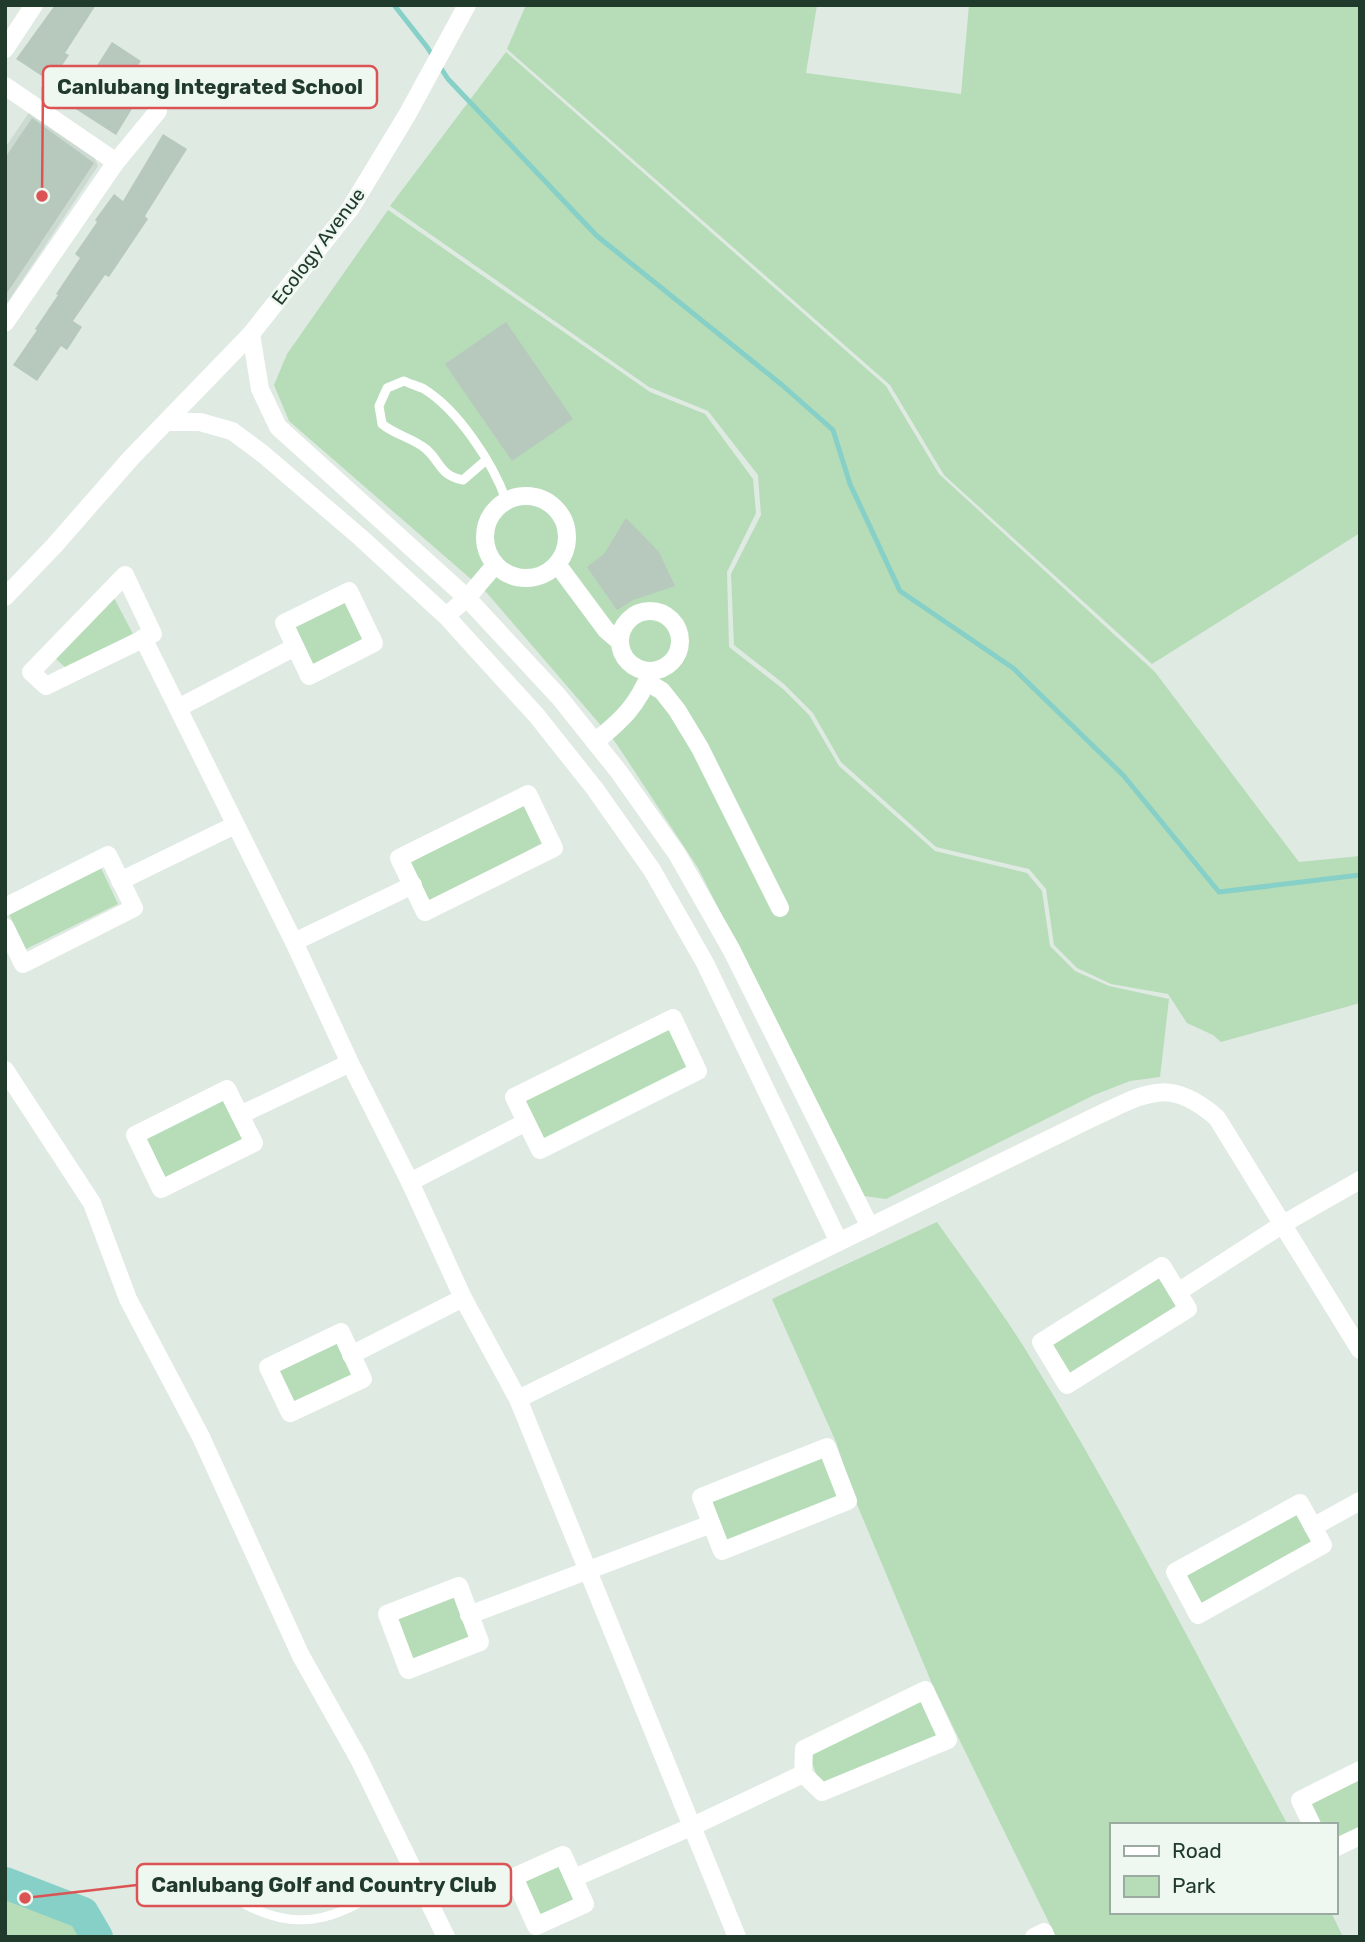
<svg xmlns="http://www.w3.org/2000/svg" width="1365" height="1942" viewBox="0 0 1365 1942" font-family="Rubik,sans-serif">
  <style>
    .built { fill: #cddad1 }
    .green { fill: #b7dcb8 }
    .lines { fill: none; stroke-linecap: round; stroke-linejoin: round }
    .stream { stroke: #86d0c8; stroke-width: 5 }
    .river { stroke: #86d0c8; stroke-width: 32 }
    .building { fill: #b7c8bd }
    .service { stroke: #fff; stroke-width: 9 }
    .minor { stroke: #fff; stroke-width: 18 }
    .labels { text-anchor: middle; stroke-width: 5; stroke-linejoin: round; paint-order: stroke }
    .street-label { font-size: 19px; fill: #203a2c; stroke: #eff7f1 }
    .leader { fill: none; stroke: #dc5353; stroke-width: 2.5 }
    .callout-dot { fill: #dc5353; stroke: #eff7f1; stroke-width: 2.5 }
    .callout { fill: #eff7f1; stroke: #dc5353; stroke-width: 2.5 }
    .callout-label { font-size: 21px; text-anchor: middle; font-weight: bold; fill: #203a2c }
  </style>
  <rect width="100%" height="100%" fill="#dfeae2"/>
  <polygon class="built" points="30,111 93,154 98,166 5,306 5,148"/>
  <g class="green">
    <polygon points="526,5 817,5 806,73 961,94 969,5 1360,5 1360,533 1152,664 944,475 890,385 507,49"/>
    <polygon points="506,52 886,386 939,474 1155,672 1299,862 1360,856 1360,1003 1221,1042 1213,1035 1187,1023 1168,994 1111,984 1077,968 1054,945 1046,889 1029,869 936,847 841,762 813,713 784,684 734,645 731,574 761,515 758,475 708,411 649,387 390,206"/>
    <polygon points="388,210 650,392 705,414 753,479 756,513 727,572 729,647 783,689 809,715 839,766 935,851 1027,873 1042,891 1050,946 1075,971 1109,986 1169,999 1160,1077 1130,1081 1094,1095 886,1199 864,1196 698,868 616,743 487,593 289,421 274,385 287,354"/>
    <polygon points="114,598 133,634 66,668 55,658"/>
    <polygon points="345,598 366,639 312,666 291,626"/>
    <polygon points="524,803 544,842 430,902 410,863"/>
    <polygon points="101,868 118,904 26,949 9,914"/>
    <polygon points="669,1026 692,1068 542,1144 521,1101"/>
    <polygon points="225,1099 245,1139 166,1178 146,1138"/>
    <path d="M937,1222C967,1265 999,1307 1027,1352C1122,1505 1202,1667 1288,1825H1111V1912H1331L1343,1937H1056L933,1686L856,1502L836,1442L772,1299Z"/>
    <polygon points="1160,1271 1183,1308 1068,1381 1045,1343"/>
    <polygon points="338,1336 357,1375 292,1408 273,1369"/>
    <polygon points="825,1452 842,1498 724,1545 706,1499"/>
    <polygon points="1298,1508 1318,1544 1199,1609 1179,1573"/>
    <polygon points="457,1591 477,1640 410,1667 391,1617"/>
    <polygon points="922,1696 944,1738 821,1788 808,1751"/>
    <polygon points="1360,1778 1360,1831 1335,1843 1335,1825 1318,1825 1309,1805"/>
    <polygon points="560,1860 579,1902 538,1920 520,1879"/>
    <polygon points="5,1883 83,1913 97,1937 5,1937"/>
  </g>
  <g class="lines">
    <polyline class="stream" points="394,5 427,47 448,79 597,236 782,385 833,430 850,484 900,591 1013,668 1123,775 1219,892 1360,875"/>
    <polyline class="river" points="5,1883 83,1913 97,1937"/>
  </g>
  <g class="building">
    <polygon points="55,5 96,5 65,53 69,55 51,82 16,59"/>
    <polygon points="112,42 141,61 119,93 135,104 116,135 71,106"/>
    <polygon points="32,118 94,163 5,296 5,158"/>
    <polygon points="163,134 187,149 145,216 148,219 109,277 105,275 73,321 82,327 67,350 61,346 37,381 13,365 37,330 35,329 58,295 56,294 80,258 75,254 97,222 95,220 114,194 123,201"/>
    <polygon points="506,322 573,419 512,461 445,364"/>
    <polygon points="626,518 659,552 675,586 633,600 617,610 587,567 604,554"/>
  </g>
  <g class="lines">
    <g class="service">
      <path d="M485,461L463,480C440,476 441,462 426,449C413,438 395,435 382,424L379,406L387,388L404,381C410,384 418,386 424,389C458,410 493,463 506,500"/>
      <path d="M241,1902C311,1942 352,1908 413,1870"/>
    </g>
    <g class="minor">
      <polyline points="5,49 34,5"/>
      <polyline points="5,86 116,162"/>
      <polyline points="5,323 116,162 158,111"/>
      <polyline points="251,334 260,389 278,427 467,598 559,697 619,772 677,854 731,949 870,1227"/>
      <polyline points="166,422 200,422 232,431 263,454 360,537 446,616 537,716 595,789 652,870 705,963 839,1242"/>
      <circle cx="526" cy="537" r="41"/>
      <polyline points="557,564 606,630 620,642"/>
      <polygon points="125,575 153,634 46,686 31,672"/>
      <polygon points="349,591 374,643 309,676 284,623"/>
      <polyline points="5,597 54,546 131,458 251,334 350,209 407,115 467,5"/>
      <circle cx="650" cy="641" r="30"/>
      <polyline points="446,616 467,598 495,565"/>
      <polyline points="143,638 294,942 350,1063 410,1182 463,1298 518,1399 737,1937"/>
      <polyline points="647,682 662,691 677,710 700,748 780,908"/>
      <polyline points="178,708 295,647"/>
      <path d="M595,742C623,719 637,706 651,672"/>
      <polygon points="528,794 554,848 425,912 399,858"/>
      <polyline points="120,881 235,825"/>
      <polyline points="5,907 108,855 134,908 23,964 5,927"/>
      <polyline points="294,942 413,885"/>
      <polygon points="673,1018 698,1071 540,1150 514,1097"/>
      <polyline points="5,1070 92,1203 128,1299 201,1437 301,1656 359,1759 446,1937"/>
      <polygon points="227,1089 254,1143 161,1189 135,1135"/>
      <polyline points="240,1115 350,1063"/>
      <polyline points="410,1182 526,1122"/>
      <polygon points="1162,1266 1188,1309 1067,1385 1041,1342"/>
      <polyline points="1178,1292 1283,1224 1360,1180"/>
      <polygon points="341,1332 363,1379 290,1413 268,1367"/>
      <polyline points="351,1355 463,1298"/>
      <path d="M518,1399L1090,1119C1143,1095 1167,1074 1217,1118L1360,1350"/>
      <polygon points="827,1447 848,1501 722,1551 701,1497"/>
      <polygon points="1300,1503 1323,1545 1198,1615 1175,1572"/>
      <polyline points="1313,1527 1360,1501"/>
      <polygon points="459,1586 480,1642 408,1670 387,1614"/>
      <polyline points="469,1615 711,1524"/>
      <polygon points="925,1690 948,1740 822,1792 803,1774 804,1749"/>
      <polyline points="1312,1825 1300,1800 1360,1770"/>
      <polyline points="1335,1848 1360,1836"/>
      <polygon points="563,1855 585,1904 536,1926 514,1877"/>
      <polyline points="574,1878 693,1826 803,1774"/>
      <polyline points="1034,1937 1044,1932 1046,1937"/>
    </g>
  </g>
  <g class="labels">
    <g class="street-label">
      <text transform="translate(318 246) rotate(-53)" y="7">Ecology Avenue</text>
    </g>
  </g>
  <path class="leader" d="M42 196L43 87M25 1898L137 1885"/>
  <g class="callout-dot">
    <circle cx="42" cy="196" r="7"/>
    <circle cx="25" cy="1898" r="7"/>
  </g>
  <g class="callout">
    <rect x="43" y="66" width="334" height="42" rx="7"/>
    <rect x="137" y="1864" width="374" height="42" rx="7"/>
  </g>
  <g class="callout-label">
    <text x="210" y="94">Canlubang Integrated School</text>
    <text x="324" y="1892">Canlubang Golf and Country Club</text>
  </g>
  <rect width="1365" height="1942" fill="none" stroke="#203a2c" stroke-width="14"/>
  <rect x="1110" y="1823" width="228" height="91" fill="#eff7f1" stroke="#9caba2" stroke-width="2"/>
  <rect x="1124" y="1846" width="35" height="10" fill="#ffffff" stroke="#9caba2" stroke-width="2"/>
  <text x="1172" y="1858" font-size="21" fill="#203a2c">Road</text>
  <rect x="1124" y="1876" width="35" height="21" fill="#b7dcb8" stroke="#9caba2" stroke-width="2"/>
  <text x="1172" y="1893" font-size="21" fill="#203a2c">Park</text>
</svg>
